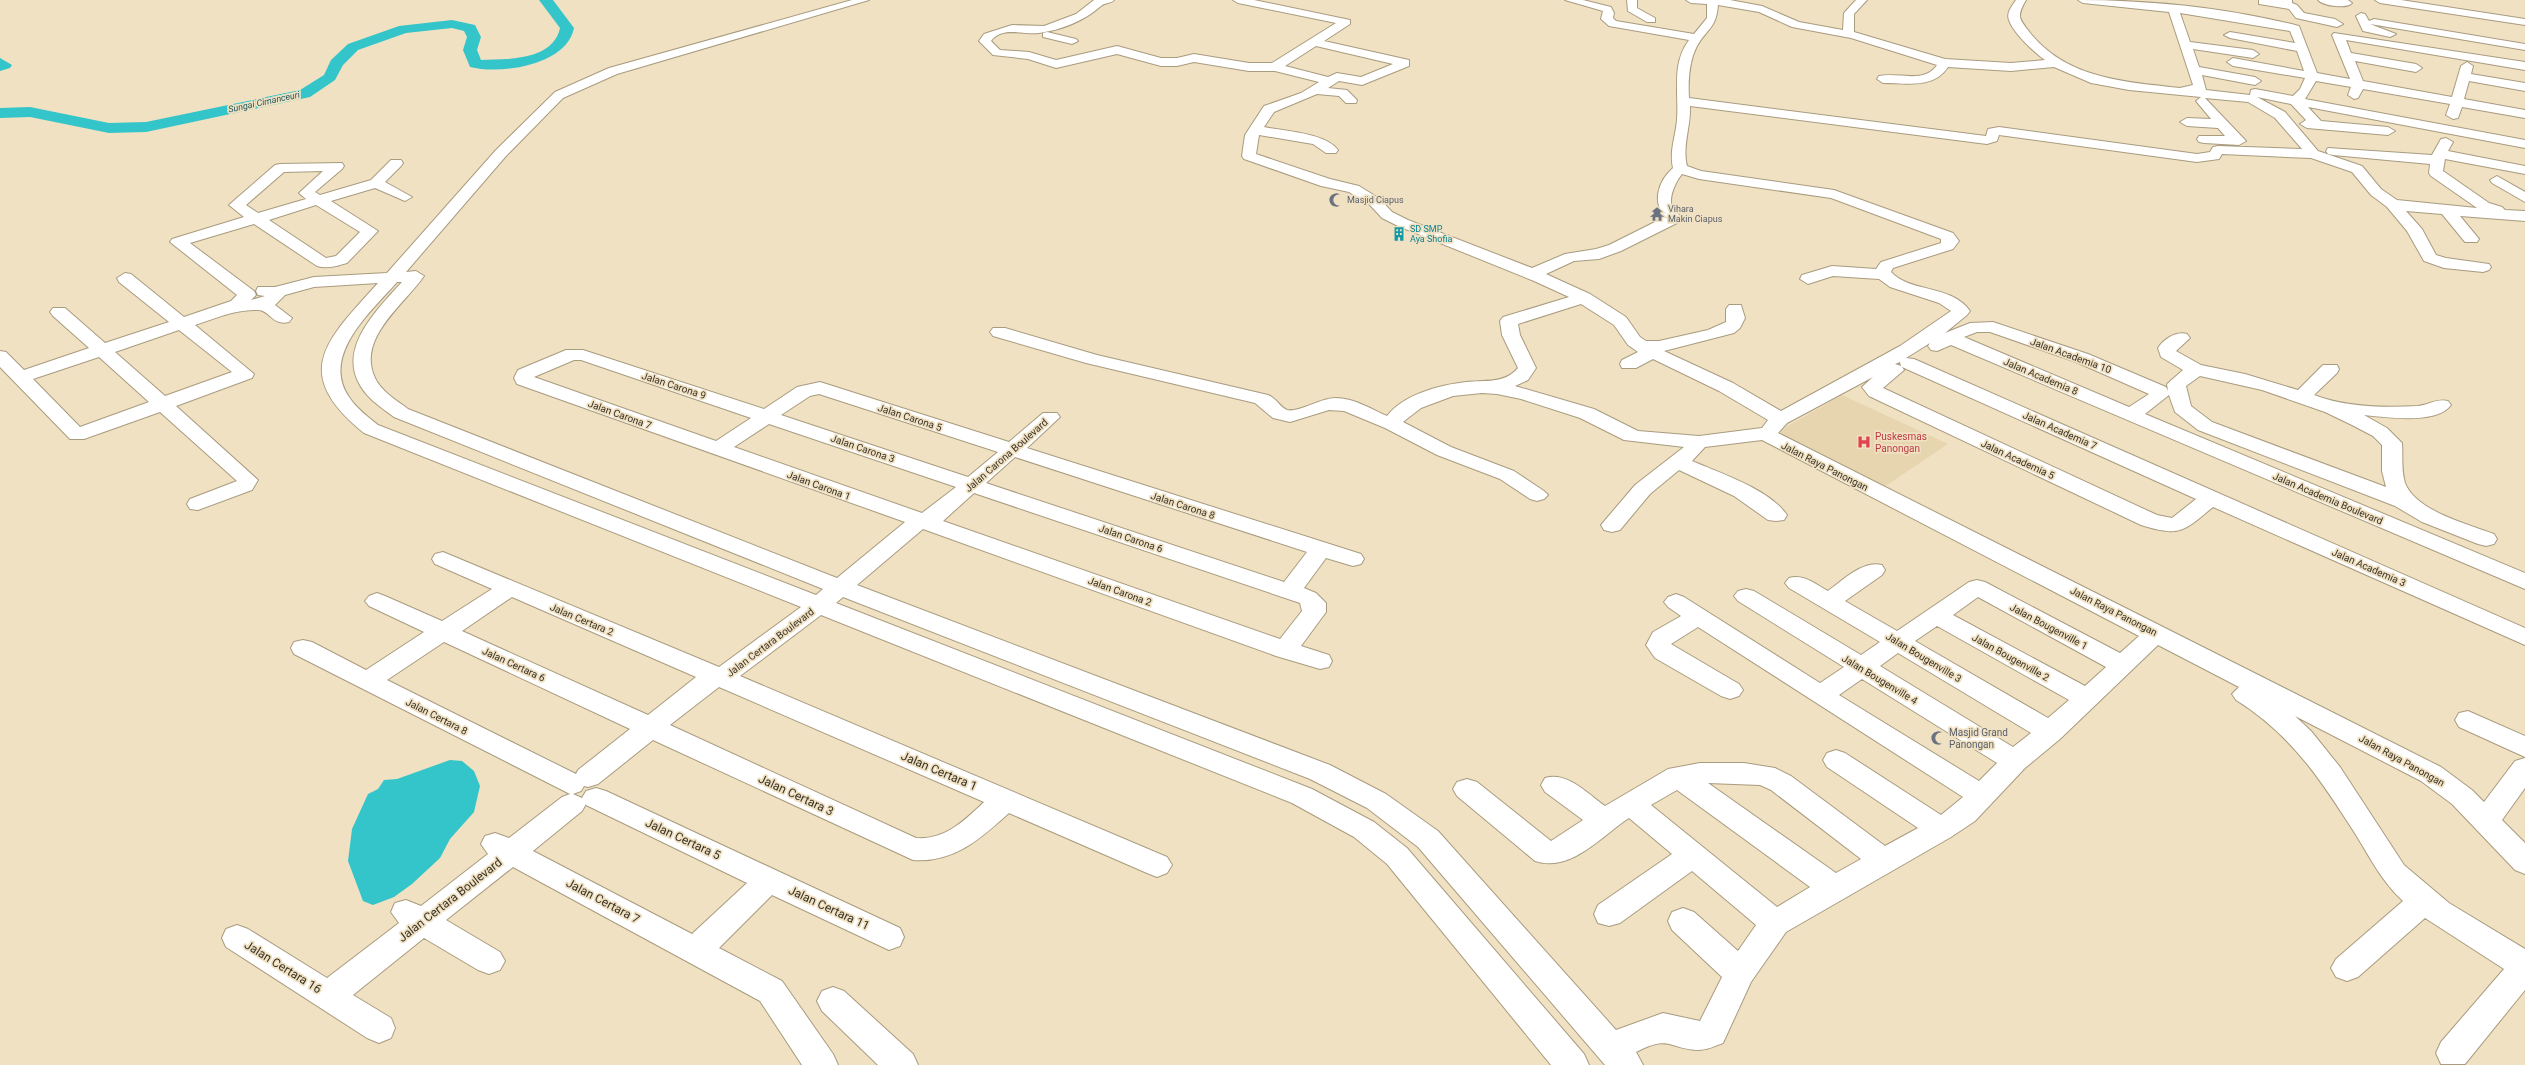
<svg xmlns="http://www.w3.org/2000/svg" width="2525" height="1065" viewBox="0 0 2525 1065" font-family="Roboto,sans-serif">
  <style>
    .built { fill: #e6d5af }
    .water { fill: #33c5c9 }
    .lines { fill: none; stroke-linecap: round; stroke-linejoin: round }
    .river { fill: #33c5c9; fill-rule: evenodd }
    .minor-casing { stroke: #a99b7e; stroke-width: 2 }
    .minor { fill: #fff; fill-rule: evenodd }
    .labels { text-anchor: middle; stroke-width: 3.5; stroke-linejoin: round; paint-order: stroke }
    .far-water-label { font-size: 9px; font-style: italic; fill: #1c5658; stroke: #f0e1c3 }
    .far-worship-label { font-size: 9px; fill: #5b616d; stroke: #f0e1c3; text-anchor: start }
    .far-culture-label { font-size: 9px; fill: #0d838f; stroke: #f0e1c3; text-anchor: start }
    .street-label { font-size: 10px; fill: #373125; stroke: #f0e1c3 }
    .health-label { font-size: 10px; fill: #be3a42; stroke: #f0e1c3; text-anchor: start }
    .worship-label { font-size: 10px; fill: #5b616d; stroke: #f0e1c3; text-anchor: start }
    .near-street-label { font-size: 12px; fill: #373125; stroke: #f0e1c3 }
  </style>
  <rect width="100%" height="100%" fill="#f0e1c3"/>
  <polygon class="built" points="1842,395 1948,444 1881,489 1781,439 1780,433 1786,427"/>
  <polygon class="water" points="450,760 462,761 474,771 480,786 474,812 450,839 440,858 412,884 394,897 373,905 363,901 348,861 352,829 368,794 378,789 384,780 397,779"/>
  <g class="lines">
    <g class="river">
      <path d="M539,0H553L574,28C567,65 501,75 470,67L463,50L467,37L464,31L452,28L406,33L358,50L343,65L335,80L310,97L146,132L109,133L30,117L0,118V108L30,107L109,123L146,122L300,90L324,75L331,60L348,44L399,26L452,20L475,25L481,37L477,50L481,60C507,59 553,61 560,28Z"/>
      <polygon points="0,58 12,65 10,68 0,71"/>
    </g>
    <defs>
      <g id="minor">
        <path d="M852,0H869L617,74L563,98L506,156L406,272L416,271L424,276C405,304 356,338 375,378C381,391 396,400 408,409L837,578L905,522L517,384L514,378L518,370L566,350H583L764,409L797,387L820,382L1009,442L1043,413H1057L1060,417L1027,448L1361,554L1364,559L1361,564L1353,566L1326,558L1304,588L1316,593L1326,603V612L1301,646L1329,655L1332,661L1329,667L1320,669L1276,656L923,529L857,585L1330,765L1386,794L1438,831L1616,1030L1663,1013L1700,1021L1722,977L1672,930L1668,921L1672,912L1683,908L1694,912L1738,951L1756,925L1692,871L1620,923L1609,926L1598,923L1594,914L1598,905L1672,854L1629,818C1601,836 1571,873 1535,861L1457,796L1453,789L1457,782L1467,779L1477,782L1551,841L1583,820L1545,792L1541,785L1545,778C1567,771 1588,794 1605,806L1668,769L1700,763H1744L1775,768L1791,776L1885,846L1918,828L1827,767L1823,760L1827,753L1836,750L1845,753L1941,815L1963,797L1698,627L1671,644L1739,684L1743,690L1739,696L1730,699L1721,696L1655,658L1646,645L1653,632L1681,616L1668,607L1664,602L1668,597L1676,594L1684,597L1820,683L1844,667L1738,601L1734,596L1738,591L1746,589L1754,591L1861,655L1880,642L1789,588L1785,583L1789,578C1804,574 1815,584 1828,591C1843,580 1863,560 1882,565L1885,570L1882,575L1845,601L1897,631L1969,582L1977,580L1985,582L2120,653L2139,636L1762,440L1705,447L1692,461C1720,473 1769,489 1787,515L1784,520L1776,521L1768,520L1734,496L1679,470L1650,494L1620,530L1612,532L1604,530L1601,525L1635,485L1684,447L1624,440L1580,418L1521,399L1497,394L1482,393L1453,396L1421,408L1403,422L1451,447L1514,471L1544,491L1548,495L1544,499L1537,501L1530,499L1500,479L1437,455L1385,428L1344,411L1329,410L1290,422L1273,418L1255,403L1086,363L993,336L990,332L993,328H1005L1097,355L1268,395C1276,398 1280,407 1287,410C1298,413 1321,398 1335,398C1354,398 1371,409 1387,416C1404,394 1440,385 1466,382C1484,380 1505,384 1518,368L1502,335L1500,321L1503,317L1569,297L1534,281L1398,226L1382,218L1370,205L1349,192L1321,186L1244,159L1242,156L1245,135L1264,106L1301,93L1319,82L1275,71H1249L1194,62L1177,66H1161L1117,54L1056,68L1028,59L993,55L979,41L984,34L1012,25L1044,26L1076,14L1094,0H1114C1111,4 1105,2 1101,6C1084,21 1061,30 1039,33C1024,35 1002,26 991,41L1000,50L1029,52L1056,60L1117,46L1161,58H1177L1194,54L1249,63H1272L1336,23L1238,3L1233,0H1254L1350,20V24L1324,41L1409,60V66L1362,85L1339,81L1328,88L1347,90L1357,100L1356,103H1346L1339,96L1317,94L1274,112L1264,127C1283,131 1326,133 1338,150L1336,153H1326L1313,144L1259,135L1256,154L1330,179L1359,186L1380,199L1392,212L1408,220L1532,268L1565,254L1596,249L1609,245L1665,217C1652,202 1658,181 1673,168C1669,150 1676,136 1677,119C1679,92 1671,64 1689,40L1609,26L1601,19L1603,11L1565,0H1583L1611,7L1614,13L1613,18L1616,21L1694,34L1707,18V4L1691,3L1686,0H1730L1762,6L1799,22L1843,30L1844,13L1856,0H1867L1854,14V32L1945,59L2011,63L2045,60C2035,53 2013,33 2009,20C2006,13 2012,6 2016,0H2026C2016,17 2019,19 2031,34C2068,79 2126,82 2180,88L2193,85L2169,12L2083,3L2078,0C2151,0 2228,8 2299,26L2317,73L2350,79L2332,35L2334,33L2525,62V70L2346,40L2351,53L2416,64L2422,68L2416,72L2355,61L2363,81L2452,97L2461,66L2467,62L2473,66L2471,74L2525,83V91L2469,81L2464,99L2525,110V118L2462,107L2458,118L2453,119L2446,115L2450,104L2363,89L2358,98L2354,99L2348,95L2351,87L2316,81L2305,99L2525,140V148L2308,107L2321,121L2388,127L2395,131L2388,135L2307,128L2300,124L2306,120L2291,104L2257,97L2285,112L2318,151L2362,166L2381,189L2397,200L2477,208L2431,176L2429,173L2430,164L2333,155L2328,154L2326,151L2328,148L2432,155L2441,139L2446,138L2453,142L2448,151L2525,166V174L2445,159L2443,171L2489,203L2502,207L2505,210L2525,211V221L2460,216L2479,239L2477,242H2465L2442,214L2406,211L2422,229L2436,255L2446,258L2489,264L2491,267L2489,270L2483,272L2444,268L2424,261L2407,231L2387,207L2371,195L2352,172L2311,158L2222,154L2219,159L2197,162L1999,135L1997,141L1987,144L1690,106C1691,126 1682,146 1687,166L1701,171L1834,190L1953,233L1959,241L1953,249L1893,268L1891,272C1910,293 1951,284 1970,311L1967,315L1945,333L1970,323L1993,322L2088,354L2166,387L2168,391L2167,384L2183,370L2161,357L2158,348C2164,339 2176,331 2187,334L2190,338L2176,351L2201,365L2245,374L2298,390L2323,365H2337L2339,369L2337,373L2314,395C2345,407 2384,408 2418,406C2429,405 2437,398 2448,401L2451,405C2437,425 2385,417 2364,415L2387,428L2402,443C2403,456 2401,470 2405,483C2416,511 2467,524 2494,534L2497,539L2494,544L2486,546L2478,544L2422,522L2395,506L2198,430L2175,412L2169,395L2145,414L2525,573V589L1951,345L1937,351L1931,350L1928,346L1930,343L1906,358L1914,359L2525,628V645L2213,507C2183,532 2180,537 2141,525L1869,396L1862,387L1873,377L1787,423L1778,433L2441,767L2472,790L2484,802L2515,761L2525,758V788L2502,820L2525,843V874L2515,870L2452,804L2421,781L2295,716L2311,731L2340,767L2404,865L2449,903L2525,949V990L2465,1064H2441L2436,1053L2441,1042L2504,969L2425,918L2358,977L2347,981L2336,977L2331,968L2336,959L2403,901C2382,882 2371,859 2356,835C2321,780 2292,735 2236,700L2232,694L2239,687L2158,645L2060,739L2025,768L1975,821L1951,837L1786,932L1751,982L1723,1043C1715,1046 1707,1050 1699,1050C1668,1049 1671,1034 1636,1052L1643,1065H1605L1418,847L1367,808L1310,779L843,597L836,603L1312,789L1374,822L1407,848L1584,1054L1589,1065H1551L1387,864L1354,837L1292,803L821,615L740,676L1167,857L1172,865L1167,873L1157,877L1147,873L1009,813C980,839 954,863 913,860L653,740L598,784L588,787L584,786L581,791L573,794L582,798L586,791L596,788L606,791L900,928L904,937L900,946L889,950L772,895L719,948L782,981L833,1054L838,1065H802L760,1001L513,867L446,920L500,952L505,961L500,970L489,974L478,970L424,938L353,995L391,1018L395,1028L391,1038L379,1043L367,1038L226,947L222,938L226,929L237,925L248,929L327,978L399,923L391,912L395,903L406,900L421,906L488,854L481,844L485,836L495,833L509,838L562,797L570,794L294,654L291,648L294,642L303,640L312,642L366,670L424,632L369,606L365,601L369,596L377,593L385,596L442,621L492,589L435,564L432,559L435,554L443,552L719,667L801,607L364,433C289,372 327,340 378,283L314,287L285,295L275,305L292,318L289,322C272,326 270,310 258,310C236,309 216,318 195,325L254,374L252,378L176,406L258,480L252,490L198,510L190,509L187,504L190,499L237,481L160,412L84,439H70L0,367V351L6,352L24,370L89,348L53,316L50,312L53,308H65L105,343L169,322L119,282L117,278L125,273L131,274L184,317L231,301L237,295L170,242L172,239L244,217L229,205L275,165L280,164L342,163L344,166L342,169L315,192L320,195L371,180L391,160H401L403,163L401,166L385,182L412,197L405,201L375,188L331,201L378,231L347,263C337,266 327,269 317,266L254,224L190,243L254,291L256,295L251,300L265,296L258,295L256,291L258,287H275L314,277L387,273L496,150L555,92L609,68ZM1718,5L1759,12L1792,27L1851,38L1937,65C1925,84 1898,72 1879,76L1877,79L1883,83C1906,83 1934,89 1948,67L2011,71L2054,67L2091,83L2129,90L2201,97L2196,101L2211,119L2187,118L2180,122L2187,126L2218,128L2225,136H2199L2197,139L2199,142L2204,143L2239,145L2246,141L2205,98L2248,102L2275,118L2302,149L2218,146L2213,147L2210,152L2197,154L1999,127L1988,129L1986,136L1689,98C1688,81 1689,61 1697,46C1708,27 1716,29 1718,5ZM2180,13L2290,31L2295,43L2230,32L2224,35L2230,38L2297,51L2304,71L2233,58L2227,62L2233,66L2305,78L2300,89L2293,96L2255,89L2251,90L2250,95L2206,90L2202,75L2255,85L2261,81L2255,77L2199,67L2193,49L2253,58L2259,54L2253,50L2190,42ZM1316,46L1393,64L1361,77L1337,73L1328,77L1285,66ZM323,171L299,193L306,199L258,213L246,205L284,172ZM1682,174L1699,179L1831,198L1941,239V243L1881,262L1876,269L1832,266L1802,275L1800,279L1808,284L1833,276L1879,279L1890,287L1939,303L1951,311L1900,346L1781,411L1733,383L1664,351L1734,333L1740,328L1745,318L1741,305H1729L1726,309V322L1708,330L1659,341H1646L1640,337L1626,317L1590,294L1546,274L1574,261L1599,259L1621,251L1677,223L1681,217C1678,214 1674,210 1672,207C1668,198 1676,181 1682,174ZM316,205L360,232L336,256L326,258L269,220ZM397,282H402C372,315 328,358 372,400C379,406 387,412 394,417L823,589L816,595L378,425C368,417 356,408 349,397C320,355 372,311 397,282ZM1581,304L1614,325L1628,345L1638,352L1622,360L1620,364L1622,368H1636L1653,359L1719,391L1768,420L1762,428L1699,436L1638,431L1594,409L1515,386L1528,380L1536,368L1520,335L1518,324ZM179,330L232,372L165,396L115,352ZM1977,332H1990L2076,362L2149,394L2129,407L1964,337ZM99,357L149,402L80,427L33,379ZM574,360H581L751,418L716,441L534,377ZM1900,362L1901,366L1895,364ZM1902,367L2196,499L2172,518L2157,515L1883,388L1904,370ZM2200,376L2262,390L2325,412L2352,425L2373,436L2382,445V471L2386,487L2212,422L2191,406L2186,386ZM819,394L998,452L968,477L781,415L810,396ZM769,424L956,487L922,513L734,447ZM1015,457L1307,552L1284,582L986,483ZM974,493L1300,603L1302,611L1280,639L943,521ZM512,597L696,677L648,715L462,631ZM1978,597L2106,667L2085,686L1953,615ZM1937,626L2069,700L2048,718L1915,641ZM444,642L630,729L578,770L576,774L387,680ZM1898,653L2031,733L2013,747L1880,666ZM1862,679L1997,763L1979,781L1839,695ZM719,687L984,802C964,821 945,840 916,838L670,725ZM1708,783L1760,785L1771,790L1861,859L1836,873ZM1677,790L1810,887L1777,907L1651,805ZM586,804V805L747,883L692,934L533,851L582,811Z"/>
        <polygon points="1627,0 1637,0 1637,8 1655,18 1655,22 1647,22 1628,11"/>
        <polygon points="2259,0 2292,0 2292,3 2297,5 2304,13 2335,19 2343,24 2337,27 2296,18 2289,9 2259,4"/>
        <path d="M2318,0H2348L2352,3C2347,9 2323,6 2318,0Z"/>
        <polygon points="2375,0 2401,0 2525,19 2525,25 2380,3"/>
        <polygon points="2361,13 2365,14 2369,21 2374,19 2525,44 2525,50 2370,24 2396,34 2390,37 2363,31 2356,16"/>
        <polygon points="1047,32 1076,39 1078,41 1072,44 1043,37 1043,33"/>
        <polygon points="2497,176 2525,192 2525,202 2492,183 2490,180"/>
        <polygon points="2468,711 2525,736 2525,757 2459,727 2455,720 2459,713"/>
        <polygon points="833,987 844,991 913,1054 918,1065 878,1065 822,1011 817,1001 822,991"/>
      </g>
    </defs>
    <use href="#minor" class="minor-casing"/>
    <use href="#minor" class="minor"/>
  </g>
  <defs>
    <symbol id="mosque-bare" viewBox="-9 -9 18 18"><path d="M3.5-4.9A6 6 0 1 0 3.5 4.9A5 5 0 1 1 3.5-4.9Z" fill="#6b7280" stroke="#f0e1c3" stroke-width="2.5" paint-order="stroke"/></symbol>
    <symbol id="temple-bare" viewBox="-9 -9 18 18"><path d="M0-6L5-2H3V0L6.5 2.5H4V6H1.5V3h-3V6H-4V2.5H-6.5L-3 0V-2H-5Z" fill="#6b7280" stroke="#f0e1c3" stroke-width="2.5" paint-order="stroke"/></symbol>
    <symbol id="building-bare" viewBox="-9 -9 18 18"><path d="M-4-6H4V6H1V3H-1V6H-4ZM-2.5-4.3h1.7v1.8h-1.7ZM.8-4.3h1.7v1.8H.8ZM-2.5-1h1.7V.8h-1.7ZM.8-1h1.7V.8H.8Z" fill="#0f9aa8" stroke="#f0e1c3" stroke-width="2.5" paint-order="stroke"/></symbol>
    <symbol id="hospital-bare" viewBox="-9 -9 18 18"><path d="M-5-5h3v3.5h4V-5h3V5h-3V1.5h-4V5h-3Z" fill="#e0444e" stroke="#f0e1c3" stroke-width="2.5" paint-order="stroke"/></symbol>
  </defs>
  <g fill-rule="evenodd">
    <use href="#mosque-bare" x="1326" y="190" width="20" height="20"/>
    <use href="#temple-bare" x="1647" y="204" width="20" height="20"/>
    <use href="#building-bare" x="1389" y="224" width="20" height="20"/>
    <use href="#hospital-bare" x="1854" y="432" width="20" height="20"/>
    <use href="#mosque-bare" x="1928" y="728" width="20" height="20"/>
  </g>
  <g class="labels">
    <g class="far-water-label">
      <text transform="translate(264 102) rotate(-12)" y="3">Sungai Cimanceuri</text>
    </g>
    <g class="far-worship-label">
      <text x="1347" y="203">Masjid Ciapus</text>
      <text x="1668" y="212">Vihara<tspan x="1668" dy="10">Makin Ciapus</tspan></text>
    </g>
    <g class="far-culture-label">
      <text x="1410" y="232">SD SMP<tspan x="1410" dy="10">Aya Shofia</tspan></text>
    </g>
    <g class="street-label">
      <text transform="translate(2071 355) rotate(20)" y="4">Jalan Academia 10</text>
      <text transform="translate(2041 376) rotate(23)" y="4">Jalan Academia 8</text>
      <text transform="translate(674 385) rotate(18)" y="4">Jalan Carona 9</text>
      <text transform="translate(620 414) rotate(20)" y="4">Jalan Carona 7</text>
      <text transform="translate(910 417) rotate(18)" y="4">Jalan Carona 5</text>
      <text transform="translate(2060 430) rotate(24)" y="4">Jalan Academia 7</text>
      <text transform="translate(863 448) rotate(19)" y="4">Jalan Carona 3</text>
      <text transform="translate(1006 455) rotate(-41)" y="4">Jalan Carona Boulevard</text>
      <text transform="translate(2018 459) rotate(25)" y="4">Jalan Academia 5</text>
      <text transform="translate(1825 466) rotate(27)" y="4">Jalan Raya Panongan</text>
      <text transform="translate(819 485) rotate(20)" y="4">Jalan Carona 1</text>
      <text transform="translate(2328 498) rotate(23)" y="4">Jalan Academia Boulevard</text>
      <text transform="translate(1183 505) rotate(18)" y="4">Jalan Carona 8</text>
      <text transform="translate(1131 538) rotate(19)" y="4">Jalan Carona 6</text>
      <text transform="translate(2369 567) rotate(24)" y="4">Jalan Academia 3</text>
      <text transform="translate(1120 591) rotate(20)" y="4">Jalan Carona 2</text>
      <text transform="translate(2114 611) rotate(27)" y="4">Jalan Raya Panongan</text>
      <text transform="translate(582 619) rotate(23)" y="4">Jalan Certara 2</text>
      <text transform="translate(2049 626) rotate(28)" y="4">Jalan Bougenville 1</text>
      <text transform="translate(770 642) rotate(-37)" y="4">Jalan Certara Boulevard</text>
      <text transform="translate(1924 657) rotate(31)" y="4">Jalan Bougenville 3</text>
      <text transform="translate(2011 657) rotate(29)" y="4">Jalan Bougenville 2</text>
      <text transform="translate(514 664) rotate(25)" y="4">Jalan Certara 6</text>
      <text transform="translate(1880 679) rotate(31)" y="4">Jalan Bougenville 4</text>
      <text transform="translate(437 716) rotate(27)" y="4">Jalan Certara 8</text>
      <text transform="translate(2402 760) rotate(29)" y="4">Jalan Raya Panongan</text>
    </g>
    <g class="health-label">
      <text x="1875" y="440">Puskesmas<tspan x="1875" dy="12">Panongan</tspan></text>
    </g>
    <g class="worship-label">
      <text x="1949" y="736">Masjid Grand<tspan x="1949" dy="12">Panongan</tspan></text>
    </g>
    <g class="near-street-label">
      <text transform="translate(939 771) rotate(23)" y="4">Jalan Certara 1</text>
      <text transform="translate(796 795) rotate(25)" y="4">Jalan Certara 3</text>
      <text transform="translate(683 839) rotate(25)" y="4">Jalan Certara 5</text>
      <text transform="translate(450 900) rotate(-38)" y="4">Jalan Certara Boulevard</text>
      <text transform="translate(603 901) rotate(28)" y="4">Jalan Certara 7</text>
      <text transform="translate(829 908) rotate(25)" y="4">Jalan Certara 11</text>
      <text transform="translate(283 967) rotate(32)" y="4">Jalan Certara 16</text>
    </g>
  </g>
</svg>
